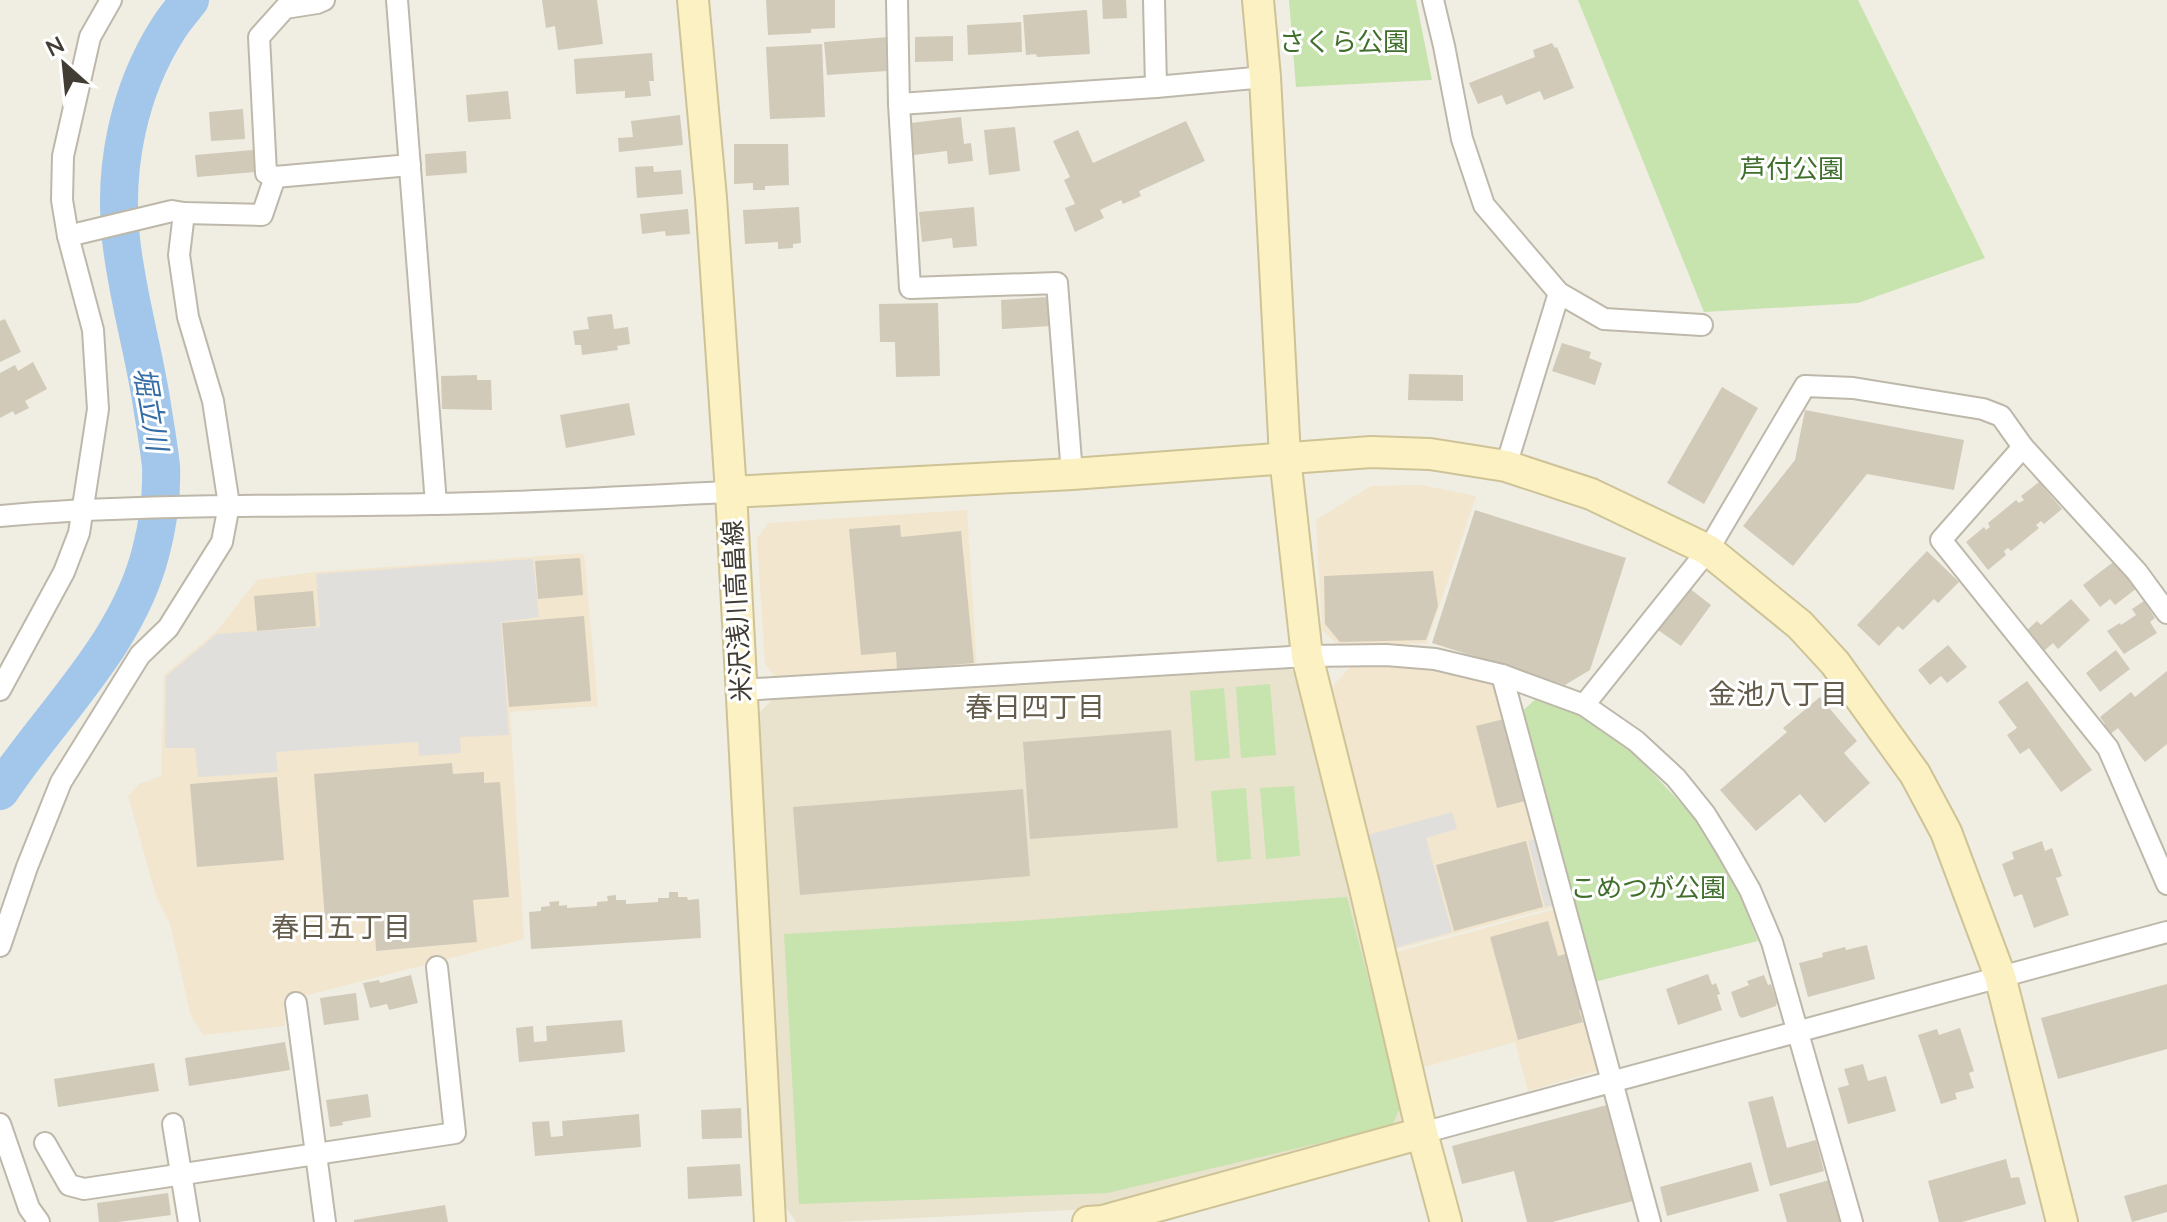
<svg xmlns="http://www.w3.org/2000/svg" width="2167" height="1222" viewBox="0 0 2167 1222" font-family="Lato,'Noto Sans JP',sans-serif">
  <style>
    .commercial { fill: #f2e6cf }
    .education { fill: #e9e3ce }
    .green { fill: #c7e3ae }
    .parking { fill: #e1dfdb }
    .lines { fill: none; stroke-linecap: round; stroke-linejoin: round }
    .river { stroke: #a2c7ea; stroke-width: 38 }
    .building { fill: #d1cab9 }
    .street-casing { stroke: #beb8aa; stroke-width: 24 }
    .secondary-casing { stroke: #cec396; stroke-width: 34 }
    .street { stroke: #fff; stroke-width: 20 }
    .secondary { stroke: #fbf1c3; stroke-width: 30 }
    .labels { text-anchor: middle; stroke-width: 6; stroke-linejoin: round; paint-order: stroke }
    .park-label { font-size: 26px; fill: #406f2c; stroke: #fff }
    .street-label { font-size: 26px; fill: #423d34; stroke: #fff }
    .water-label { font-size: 28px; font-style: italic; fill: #356da5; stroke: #fff }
    .neighbourhood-label { font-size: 28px; fill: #645c4c; stroke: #fff }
  </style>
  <rect width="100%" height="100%" fill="#f0ede3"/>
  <g class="commercial">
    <polygon points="1422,485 1476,496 1427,643 1341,647 1322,630 1316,520 1371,486"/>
    <polygon points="967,510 977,669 778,681 765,664 757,538 768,523"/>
    <polygon points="584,553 598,706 510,712 524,939 308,995 284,998 285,1026 204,1035 191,1017 170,924 156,896 128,796 139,784 161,776 164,675 217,631 257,580 314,572"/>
    <polygon points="1353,664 1436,666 1501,682 1558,906 1393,950 1363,835 1332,687"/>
    <polygon points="1559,908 1604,1069 1528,1091 1515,1042 1424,1067 1393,953"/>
  </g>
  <polygon class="education" points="1287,666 1302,679 1410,1109 1400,1129 1110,1208 837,1222 796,1222 784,1205 755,717 773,699"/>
  <g class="green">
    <polygon points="1289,0 1416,0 1432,80 1296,87"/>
    <polygon points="1578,0 1858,0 1985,258 1858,303 1704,312"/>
    <polygon points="1270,684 1276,755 1241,758 1236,687"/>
    <polygon points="1224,688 1230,758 1195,761 1190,691"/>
    <polygon points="1538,697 1579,714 1630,749 1694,817 1718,853 1741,898 1758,941 1594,982 1518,715"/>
    <polygon points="1294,786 1300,856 1266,859 1260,788"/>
    <polygon points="1246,788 1251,859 1217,862 1211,791"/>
    <polygon points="1347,897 1401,1105 1392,1126 1108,1193 799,1204 784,934 1017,921"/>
  </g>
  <g class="parking">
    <polygon points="533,559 539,617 501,622 509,735 460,737 461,753 419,756 418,742 276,752 278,772 198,777 195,748 165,748 166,676 217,634 320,627 316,574"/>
    <polygon points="1452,812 1457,829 1426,838 1452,932 1394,948 1364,836"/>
    <polygon points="1539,838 1556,904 1545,907 1528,841"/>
  </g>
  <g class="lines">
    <path class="river" d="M0,791C52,713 128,644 151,551C158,524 162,493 161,466C159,448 156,430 153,412C145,354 127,297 121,239C113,167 129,90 168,29C174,19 182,10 190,0"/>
  </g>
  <g class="building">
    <polygon points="542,0 597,0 603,44 558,50 555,26 546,28"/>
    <polygon points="766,0 835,0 835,28 811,29 811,33 768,35"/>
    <polygon points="1102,0 1126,0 1127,18 1103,19"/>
    <polygon points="1087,10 1090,54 1037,57 1036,54 1026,55 1023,15"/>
    <polygon points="1021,22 1022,52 968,55 967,25"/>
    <polygon points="953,36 953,61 915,62 915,37"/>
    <polygon points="889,37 890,53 886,53 887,71 827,75 824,42"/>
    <polygon points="1552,43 1555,48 1557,47 1574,88 1544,100 1540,91 1506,105 1502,95 1478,104 1469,83 1535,57 1533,50"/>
    <polygon points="822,44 825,117 770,119 766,47"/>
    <polygon points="652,53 654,81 649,81 651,96 625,98 625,91 576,94 574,59"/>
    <polygon points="508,91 511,119 468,122 466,95"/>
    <polygon points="243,109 245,139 211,141 209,112"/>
    <polygon points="680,115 683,145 619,152 618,138 633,137 631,121"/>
    <polygon points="961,117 964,144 971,143 973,161 948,164 947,151 914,155 911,123"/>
    <polygon points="1186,121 1205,161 1139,191 1141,196 1123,204 1121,200 1100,210 1104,218 1075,232 1065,208 1075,204 1064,180 1070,177 1053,141 1078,130 1093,163"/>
    <polygon points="1015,127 1020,171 989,175 984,130"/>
    <polygon points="734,144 788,144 789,185 765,186 765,190 753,190 753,183 734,184"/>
    <polygon points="253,150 255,172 197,177 195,155"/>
    <polygon points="466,151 467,173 426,176 425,154"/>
    <polygon points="653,166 654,172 681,170 683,194 637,198 635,167"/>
    <polygon points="799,207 801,243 793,244 793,248 778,249 778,242 745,244 743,210"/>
    <polygon points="974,207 977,246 953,248 952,238 922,242 919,212"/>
    <polygon points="688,209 690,234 666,236 665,231 642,234 640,214"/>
    <polygon points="1048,297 1050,326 1002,329 1001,300"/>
    <polygon points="938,303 940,376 896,377 895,342 880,342 879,304"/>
    <polygon points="612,314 614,329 628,327 630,344 617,346 618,350 582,355 581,345 575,345 573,331 589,329 587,317"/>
    <polygon points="5,319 21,352 0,362 0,321"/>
    <polygon points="1562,343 1591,352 1589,358 1602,363 1595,385 1552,371"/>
    <polygon points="33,362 47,389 25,401 29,408 15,415 13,411 0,418 0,373 15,365 18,371"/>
    <polygon points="1409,374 1463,375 1463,401 1408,400"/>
    <polygon points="477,375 477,380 491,380 492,410 442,409 441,376"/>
    <polygon points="1722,387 1758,408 1704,504 1667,483"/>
    <polygon points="629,403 635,435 566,448 560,415"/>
    <polygon points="1805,410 1964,440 1954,490 1867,474 1793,566 1743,526 1795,460"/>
    <polygon points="2039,482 2062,509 2044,524 2041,521 2036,525 2039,528 2011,551 2008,548 2004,551 2006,555 1988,570 1966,542 1984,527 1986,530 1990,527 1988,523 2016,500 2019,503 2024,500 2021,496"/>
    <polygon points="1475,510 1626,558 1590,670 1565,685 1432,643"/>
    <polygon points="900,525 901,537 961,531 974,663 897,670 896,652 861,655 849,529"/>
    <polygon points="1927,551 1959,582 1938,603 1934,599 1903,630 1898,626 1879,646 1857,625"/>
    <polygon points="580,558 583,595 538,599 535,561"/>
    <polygon points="2116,560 2137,588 2115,605 2110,599 2100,607 2083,585"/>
    <polygon points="1433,571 1438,606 1426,640 1340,642 1325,624 1324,576"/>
    <polygon points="1689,588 1711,605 1681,646 1658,630"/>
    <polygon points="313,591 316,626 257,631 254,596"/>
    <polygon points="2071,599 2090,620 2058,649 2053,643 2044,651 2026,631 2037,621 2041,625"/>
    <polygon points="2144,601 2155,618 2150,622 2157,633 2124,654 2107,631 2120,623 2121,625 2136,615 2132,609"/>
    <polygon points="584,616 591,701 509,707 502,623"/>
    <polygon points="1948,645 1967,667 1947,683 1941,676 1930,685 1918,670"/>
    <polygon points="2116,650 2130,669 2100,692 2086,673"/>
    <polygon points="2167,671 2167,744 2145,762 2118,728 2105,738 2098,729 2105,724 2100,717 2131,692 2135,697"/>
    <polygon points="2027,681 2092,770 2061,792 2029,748 2020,754 2007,735 2017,728 1998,702"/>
    <polygon points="1820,697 1857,741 1844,753 1870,783 1825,823 1800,794 1756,831 1720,790 1787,732 1783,728"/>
    <polygon points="1504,719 1525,801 1497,808 1476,726"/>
    <polygon points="1171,730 1178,828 1030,839 1023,742"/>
    <polygon points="452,763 453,774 484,772 484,783 500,782 509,897 473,900 477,942 376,951 374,916 325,920 314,774"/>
    <polygon points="277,777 284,860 197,867 190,784"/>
    <polygon points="1023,789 1030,876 800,895 793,807"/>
    <polygon points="1526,841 1543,907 1454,931 1436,865"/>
    <polygon points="2042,841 2045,851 2052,848 2062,876 2056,878 2069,915 2034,928 2022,894 2014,897 2002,864 2014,859 2012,852"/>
    <polygon points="669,892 678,892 678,897 687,897 688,900 699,899 701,938 531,949 529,912 541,911 541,907 550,906 549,902 559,901 559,906 567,905 567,908 597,906 597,902 608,901 607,896 616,895 616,900 626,900 626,904 658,902 658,898 669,898"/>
    <polygon points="1548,921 1558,956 1569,953 1584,1009 1579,1010 1583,1022 1518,1040 1490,937"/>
    <polygon points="1867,945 1875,979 1808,997 1799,963 1823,957 1822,953 1845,947 1846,950"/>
    <polygon points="1708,974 1712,985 1716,983 1720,994 1717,995 1722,1010 1678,1025 1666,989"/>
    <polygon points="411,975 418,1003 389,1010 387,1004 370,1008 363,983 379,980 380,983"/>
    <polygon points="1764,975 1768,985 1771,984 1777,1002 1776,1006 1742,1018 1739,1016 1731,992 1749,985 1747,981"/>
    <polygon points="2167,984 2167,1049 2058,1079 2041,1018"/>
    <polygon points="356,993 359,1020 324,1025 320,998"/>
    <polygon points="622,1020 625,1052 519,1062 516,1028 533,1026 534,1042 547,1041 546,1026"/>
    <polygon points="1960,1028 1974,1071 1969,1073 1974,1088 1955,1093 1957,1099 1941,1104 1918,1035 1937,1029 1939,1035"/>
    <polygon points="285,1042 290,1070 189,1086 185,1058"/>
    <polygon points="154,1063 159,1091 58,1107 54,1079"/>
    <polygon points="1863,1064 1868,1081 1886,1076 1896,1111 1848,1124 1838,1088 1849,1085 1844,1069"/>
    <polygon points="368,1094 371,1117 342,1122 343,1125 330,1127 326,1100"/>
    <polygon points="1773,1096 1787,1148 1816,1140 1824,1171 1770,1186 1748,1102"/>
    <polygon points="1607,1105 1633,1201 1552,1222 1527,1222 1514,1171 1462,1184 1452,1146"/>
    <polygon points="741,1108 742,1138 702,1139 701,1110"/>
    <polygon points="639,1114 641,1147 535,1156 532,1122 549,1121 551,1137 563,1136 562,1121"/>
    <polygon points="2006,1159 2011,1178 2019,1177 2026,1204 1962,1222 1939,1222 1928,1181"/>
    <polygon points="1751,1162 1759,1191 1667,1216 1660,1187"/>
    <polygon points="740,1164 742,1196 688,1199 687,1167"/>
    <polygon points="1833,1179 1845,1222 1787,1222 1779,1194"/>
    <polygon points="2167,1184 2167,1212 2132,1222 2124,1196"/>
    <polygon points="168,1193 171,1215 118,1222 99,1222 97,1203"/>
    <polygon points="445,1205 448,1222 354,1222 354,1220"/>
  </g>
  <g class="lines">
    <defs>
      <g id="street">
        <polyline points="397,0 436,504"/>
        <polyline points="897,0 899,104 910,288 1057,283 1072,474"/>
        <polyline points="1154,0 1156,87"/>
        <polyline points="1433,0 1444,46 1462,139 1484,205 1559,293 1604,319 1702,325"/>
        <polyline points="899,104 1156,87 1265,77"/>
        <polyline points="275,177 266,173 259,37 285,8 317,3 324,0"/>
        <polyline points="68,236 172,211 184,213 262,215 275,177 410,165"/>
        <polyline points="2023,447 1941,540 2108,748 2167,884"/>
        <polyline points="1506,466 1559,293"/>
        <path d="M0,516C144,503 288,507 432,504C532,503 631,496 731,492"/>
        <polyline points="1502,675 1650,1222"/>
        <polyline points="0,690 64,572 79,533 98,409 93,330 68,236 62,200 63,156 90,37 111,0"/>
        <polyline points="741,690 1307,656 1386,655 1435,659 1502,675 1584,705 1636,741 1676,778 1705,814 1726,848 1750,890 1772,942 1852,1222"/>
        <polyline points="1584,705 1708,550 1805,386 1853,388 1983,409 2001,416 2023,447 2137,572 2167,613"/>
        <polyline points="0,946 27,867 61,782 140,655 168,628 222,542 229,505 213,401 188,317 179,255 184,213"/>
        <polyline points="296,1003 325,1222"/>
        <polyline points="0,1124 29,1208 39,1222"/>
        <polyline points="173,1124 189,1222"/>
        <polyline points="1422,1133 2167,932"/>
        <polyline points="45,1143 69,1185 84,1189 455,1133 437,967"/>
      </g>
      <g id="secondary">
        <polyline points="693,0 711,198 731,492 770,1222"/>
        <polyline points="1258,0 1265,77 1285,457 1307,656 1364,884 1422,1133 1446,1222"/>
        <polyline points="731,492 1072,474 1371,452 1430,454 1506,466 1591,494 1708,550 1800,625 1835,663 1915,774 1946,832 2000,976 2062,1222"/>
        <polyline points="1088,1222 1103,1221 1422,1133"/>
      </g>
    </defs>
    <use href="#street" class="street-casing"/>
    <use href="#secondary" class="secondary-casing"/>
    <use href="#street" class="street"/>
    <use href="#secondary" class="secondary"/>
  </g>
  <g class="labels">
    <g class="park-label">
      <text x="1344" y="51">さくら公園</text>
      <text x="1792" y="178">芦付公園</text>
      <text x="1648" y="897">こめつが公園</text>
    </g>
    <g class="street-label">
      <text transform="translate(737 611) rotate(-93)" y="9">米沢浅川高畠線</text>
    </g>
    <g class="water-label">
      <text transform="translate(151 409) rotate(80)" y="10">堀立川</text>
    </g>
    <g class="neighbourhood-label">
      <text x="1778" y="704">金池八丁目</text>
      <text x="1035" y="717">春日四丁目</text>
      <text x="341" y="937">春日五丁目</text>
    </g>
  </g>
  <g transform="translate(64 64) rotate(333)" stroke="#ffffff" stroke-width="6" paint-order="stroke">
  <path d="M0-6L14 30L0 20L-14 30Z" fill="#423d34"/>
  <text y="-12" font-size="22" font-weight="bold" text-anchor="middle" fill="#423d34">N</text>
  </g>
</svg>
